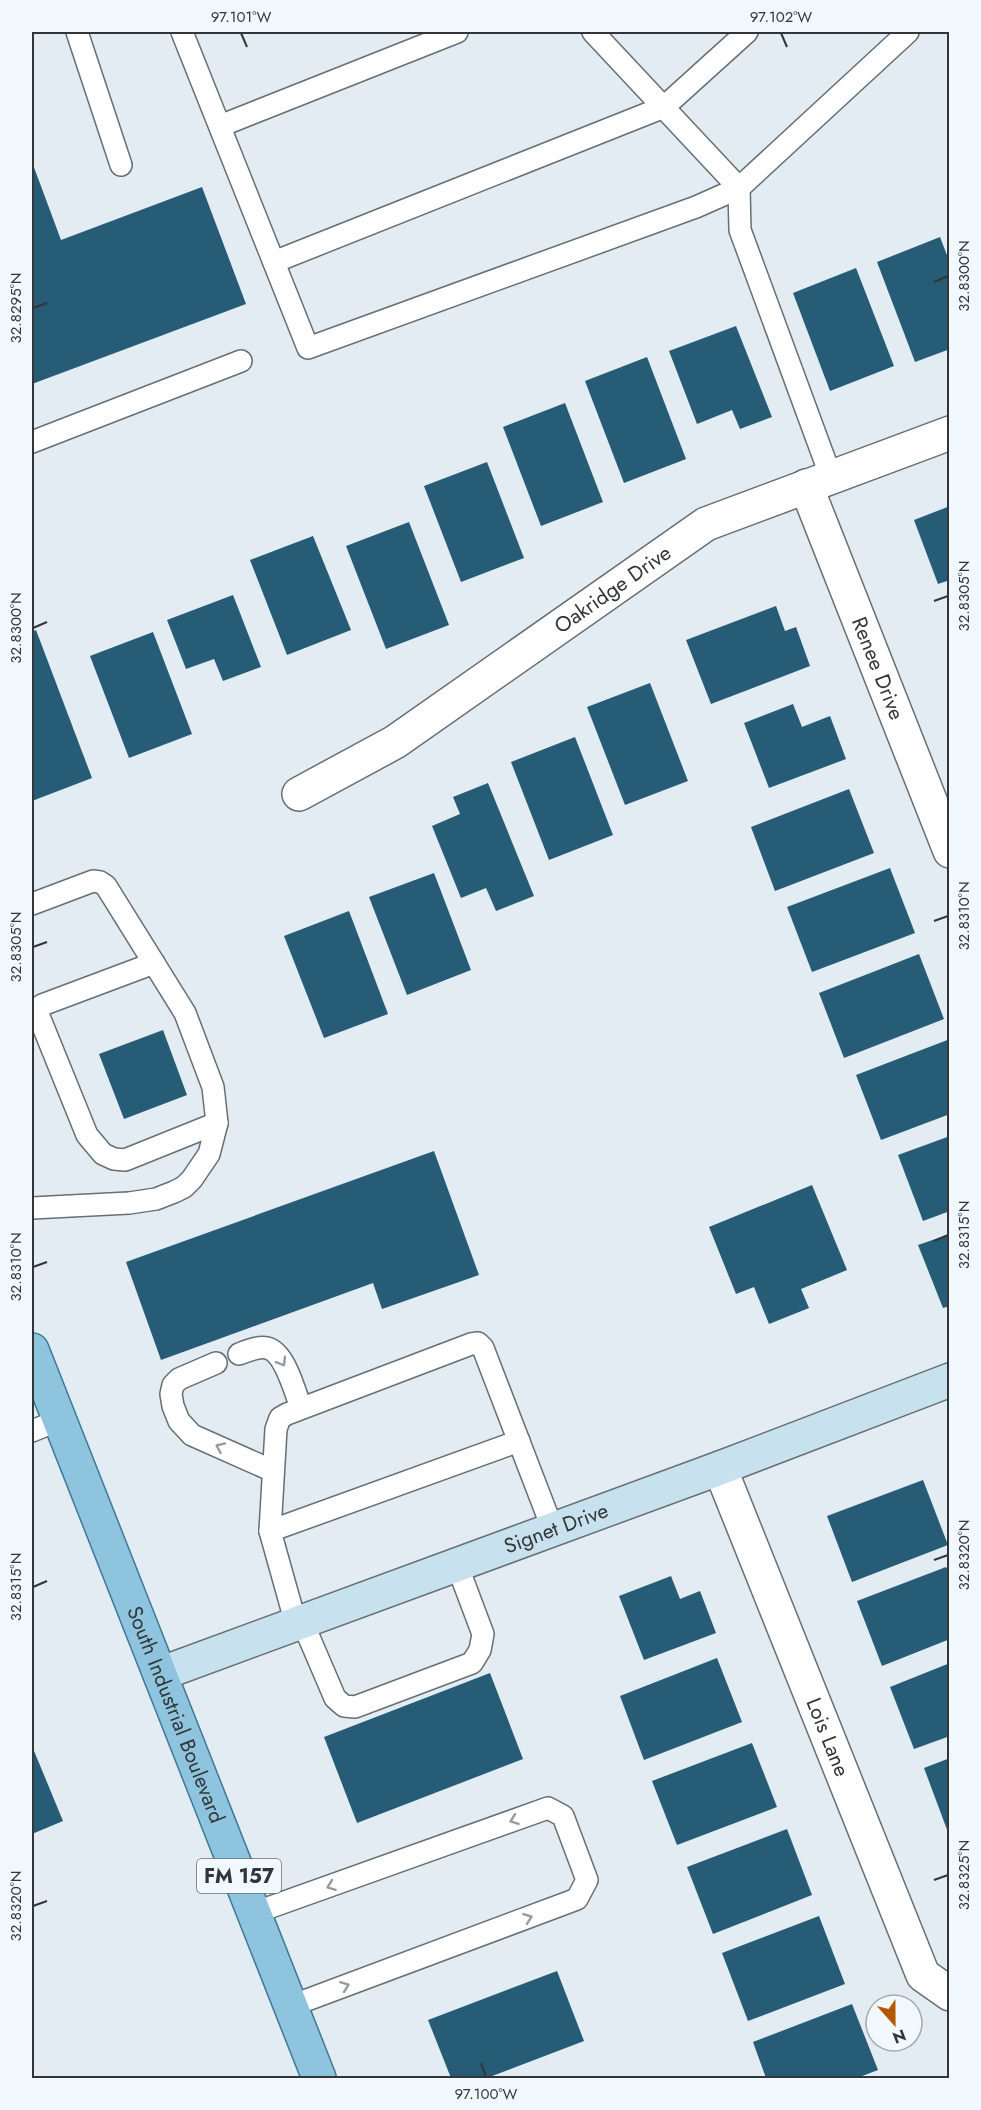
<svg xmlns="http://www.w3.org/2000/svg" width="981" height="2110" viewBox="0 0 981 2110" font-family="Jost,sans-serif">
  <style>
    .building { fill: #265c76 }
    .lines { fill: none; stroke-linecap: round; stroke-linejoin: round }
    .lane-casing { stroke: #666f74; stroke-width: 24 }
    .street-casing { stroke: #666f74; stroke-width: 36 }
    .secondary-casing { stroke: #666f74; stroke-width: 36 }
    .primary-casing { stroke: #3d7996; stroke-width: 36 }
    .lane { stroke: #fff; stroke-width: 21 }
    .street { stroke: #fff; stroke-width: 33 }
    .secondary { stroke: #c7e2ee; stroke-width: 33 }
    .primary { stroke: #8ec4de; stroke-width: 33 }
    .oneway { stroke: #989a9c }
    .ticks { fill: none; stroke: #323638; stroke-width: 2 }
    .labels { text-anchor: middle; stroke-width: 6; stroke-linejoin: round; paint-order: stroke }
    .shield { fill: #f1f9fe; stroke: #6b7073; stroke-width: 1.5 }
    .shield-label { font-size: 20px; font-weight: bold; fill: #323638 }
    .street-label { font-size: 21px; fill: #323638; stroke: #f1f9fe }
    .neatline { fill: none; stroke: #323638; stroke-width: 2 }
    .ticks-label { font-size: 15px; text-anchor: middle; fill: #323638 }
  </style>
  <rect width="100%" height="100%" fill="#e2ecf2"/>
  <g class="building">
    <polygon points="32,162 61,240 202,187 246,304 32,384"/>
    <polygon points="940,237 950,263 950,349 915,362 877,262"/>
    <polygon points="856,268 894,366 830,391 793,293"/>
    <polygon points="736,326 772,417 740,429 732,410 697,424 669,351"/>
    <polygon points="647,357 686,459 624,483 585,381"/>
    <polygon points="565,403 603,502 541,526 503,427"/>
    <polygon points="487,462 524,558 461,582 424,486"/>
    <polygon points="950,506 950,580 938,584 914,520"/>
    <polygon points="409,522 449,625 386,649 346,546"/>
    <polygon points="313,536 351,630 287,655 250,560"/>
    <polygon points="233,595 261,667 223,681 214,659 186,669 167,620"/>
    <polygon points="776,606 785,631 796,627 810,666 711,704 686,640"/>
    <polygon points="36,630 92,778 32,801 32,632"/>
    <polygon points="153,632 192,734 129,758 90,656"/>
    <polygon points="650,683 688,781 625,805 587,707"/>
    <polygon points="793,704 802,727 830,716 846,759 769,788 744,723"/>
    <polygon points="575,737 613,835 549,860 511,762"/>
    <polygon points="488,783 534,896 496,911 486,888 461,898 432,826 460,814 453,797"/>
    <polygon points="849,789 874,853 775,891 751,827"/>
    <polygon points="890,868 915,933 812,972 787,907"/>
    <polygon points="434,873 471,970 407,995 369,897"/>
    <polygon points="349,911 388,1014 324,1038 284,936"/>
    <polygon points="919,954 944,1019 844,1058 819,993"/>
    <polygon points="163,1030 187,1095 124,1119 99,1054"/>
    <polygon points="950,1039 950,1114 881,1140 856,1075"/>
    <polygon points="950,1136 950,1211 923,1221 898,1155"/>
    <polygon points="434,1151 479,1275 382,1309 373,1283 161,1360 126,1262"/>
    <polygon points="812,1185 847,1270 801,1289 809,1308 769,1324 754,1287 736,1294 709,1227"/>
    <polygon points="950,1234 950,1306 943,1308 918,1245"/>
    <polygon points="923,1480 948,1545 852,1582 827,1516"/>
    <polygon points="946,1567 950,1575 950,1639 882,1666 857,1601"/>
    <polygon points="671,1576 680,1599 700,1591 716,1633 644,1660 619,1596"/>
    <polygon points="717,1658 742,1722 644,1760 620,1696"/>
    <polygon points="950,1663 950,1736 914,1749 890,1687"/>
    <polygon points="490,1673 523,1759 357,1823 324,1737"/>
    <polygon points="752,1743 777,1807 677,1845 652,1781"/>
    <polygon points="32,1746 63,1821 32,1834"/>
    <polygon points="950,1758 950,1835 949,1835 924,1768"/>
    <polygon points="787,1829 812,1895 713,1934 687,1867"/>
    <polygon points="819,1916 845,1984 748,2021 722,1953"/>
    <polygon points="557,1971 584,2041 487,2078 451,2078 428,2020"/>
    <polygon points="852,2004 878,2070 857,2078 766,2078 753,2042"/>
  </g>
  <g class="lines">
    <defs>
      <g id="lane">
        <polyline points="77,32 121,165"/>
        <polyline points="182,32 308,348 696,207 739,188 908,32"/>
        <polyline points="593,32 739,188 740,230 831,477"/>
        <polyline points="220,126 457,32"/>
        <polyline points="274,262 664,107 747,32"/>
        <polyline points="32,442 241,361"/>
        <polyline points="32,904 93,881 100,882 106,886 185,1013 213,1087 217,1123 209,1154 192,1179 184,1187 174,1192 156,1199 129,1203 32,1208"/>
        <polyline points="154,963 42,1005 38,1009 38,1014 87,1135 103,1154 114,1159 125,1160 217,1123"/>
        <path d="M239,1354C247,1351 258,1346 267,1348C285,1352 295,1392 301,1408"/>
        <polyline points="216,1363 179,1379 173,1385 171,1394 173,1406 179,1421 192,1435 273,1471"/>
        <polyline points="32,1431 59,1420"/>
        <polyline points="270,1531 519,1441"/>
        <polyline points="302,1621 335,1698 344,1706 355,1707 472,1663 480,1650 483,1634 457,1565"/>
        <polyline points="296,1624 270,1531 276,1429 280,1418 287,1414 471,1344 478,1343 483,1348 553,1530"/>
        <polyline points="254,1913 548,1808 563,1816 587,1880 577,1899 291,2006"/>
      </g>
      <g id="street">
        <path id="s1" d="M806,486L950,851"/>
        <path id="s2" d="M299,794L395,742L706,524L950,433"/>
        <path id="s3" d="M720,1468L923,1975L950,1994"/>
      </g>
      <g id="secondary">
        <path id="s4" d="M160,1674L720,1468L950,1380"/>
      </g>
      <g id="primary">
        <path id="s5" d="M32,1350L319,2078"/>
      </g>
    </defs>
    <use href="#lane" class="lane-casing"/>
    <use href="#street" class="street-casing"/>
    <use href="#secondary" class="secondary-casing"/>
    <use href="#primary" class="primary-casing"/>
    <use href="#lane" class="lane"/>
    <use href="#street" class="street"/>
    <use href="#secondary" class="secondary"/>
    <use href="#primary" class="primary"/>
  </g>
  <defs><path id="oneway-chevron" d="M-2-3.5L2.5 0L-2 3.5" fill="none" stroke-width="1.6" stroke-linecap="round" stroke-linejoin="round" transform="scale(1.5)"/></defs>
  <g class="oneway">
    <use href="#oneway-chevron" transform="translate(282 1362) rotate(60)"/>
    <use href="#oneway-chevron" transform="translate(220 1447) rotate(-156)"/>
    <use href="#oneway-chevron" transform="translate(514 1820) rotate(160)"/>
    <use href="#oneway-chevron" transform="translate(331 1886) rotate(160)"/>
    <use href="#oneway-chevron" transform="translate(528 1918) rotate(-20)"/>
    <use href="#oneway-chevron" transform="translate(345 1986) rotate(-21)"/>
  </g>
  <path class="ticks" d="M241,33L247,47M781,33L787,47M934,282L948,276M33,308L47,303M934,601L948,596M33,628L47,622M934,921L948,916M33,947L47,942M934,1241L948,1235M33,1267L47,1262M934,1560L948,1555M33,1587L47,1581M934,1880L948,1875M33,1906L47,1901M481,2063L486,2077"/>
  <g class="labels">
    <rect class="shield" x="197" y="1859" width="84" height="34" rx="4.5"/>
    <g class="shield-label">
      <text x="239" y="1883">FM 157</text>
    </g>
    <g class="street-label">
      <text dy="7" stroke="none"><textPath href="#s2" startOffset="375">Oakridge Drive</textPath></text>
      <text dy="7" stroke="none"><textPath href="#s1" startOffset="196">Renee Drive</textPath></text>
      <text dy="7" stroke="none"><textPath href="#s4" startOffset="422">Signet Drive</textPath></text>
      <text dy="7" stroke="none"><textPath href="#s5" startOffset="392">South Industrial Boulevard</textPath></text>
      <text dy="7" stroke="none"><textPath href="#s3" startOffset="290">Lois Lane</textPath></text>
    </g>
  </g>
  <rect width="981" height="2110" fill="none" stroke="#f1f9fe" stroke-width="66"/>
  <g transform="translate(894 2023) rotate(159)"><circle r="28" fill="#f1f9fe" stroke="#a5abaf" stroke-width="1.5"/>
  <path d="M0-4.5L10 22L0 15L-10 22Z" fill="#b55901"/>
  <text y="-9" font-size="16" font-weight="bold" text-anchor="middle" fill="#323638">N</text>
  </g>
  <rect x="33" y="33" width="915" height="2044" class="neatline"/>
  <g class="ticks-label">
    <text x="241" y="22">97.101°W</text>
    <text x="781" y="22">97.102°W</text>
    <text transform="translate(964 276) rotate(-90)" y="5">32.8300°N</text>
    <text transform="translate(16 308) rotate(-90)" y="5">32.8295°N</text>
    <text transform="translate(964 596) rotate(-90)" y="5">32.8305°N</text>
    <text transform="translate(16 628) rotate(-90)" y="5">32.8300°N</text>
    <text transform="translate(964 916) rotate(-90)" y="5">32.8310°N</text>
    <text transform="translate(16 947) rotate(-90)" y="5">32.8305°N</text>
    <text transform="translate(964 1235) rotate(-90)" y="5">32.8315°N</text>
    <text transform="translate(16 1267) rotate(-90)" y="5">32.8310°N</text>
    <text transform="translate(964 1555) rotate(-90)" y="5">32.8320°N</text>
    <text transform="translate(16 1587) rotate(-90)" y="5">32.8315°N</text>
    <text transform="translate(964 1875) rotate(-90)" y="5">32.8325°N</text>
    <text transform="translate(16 1906) rotate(-90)" y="5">32.8320°N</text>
    <text x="486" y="2099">97.100°W</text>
  </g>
</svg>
